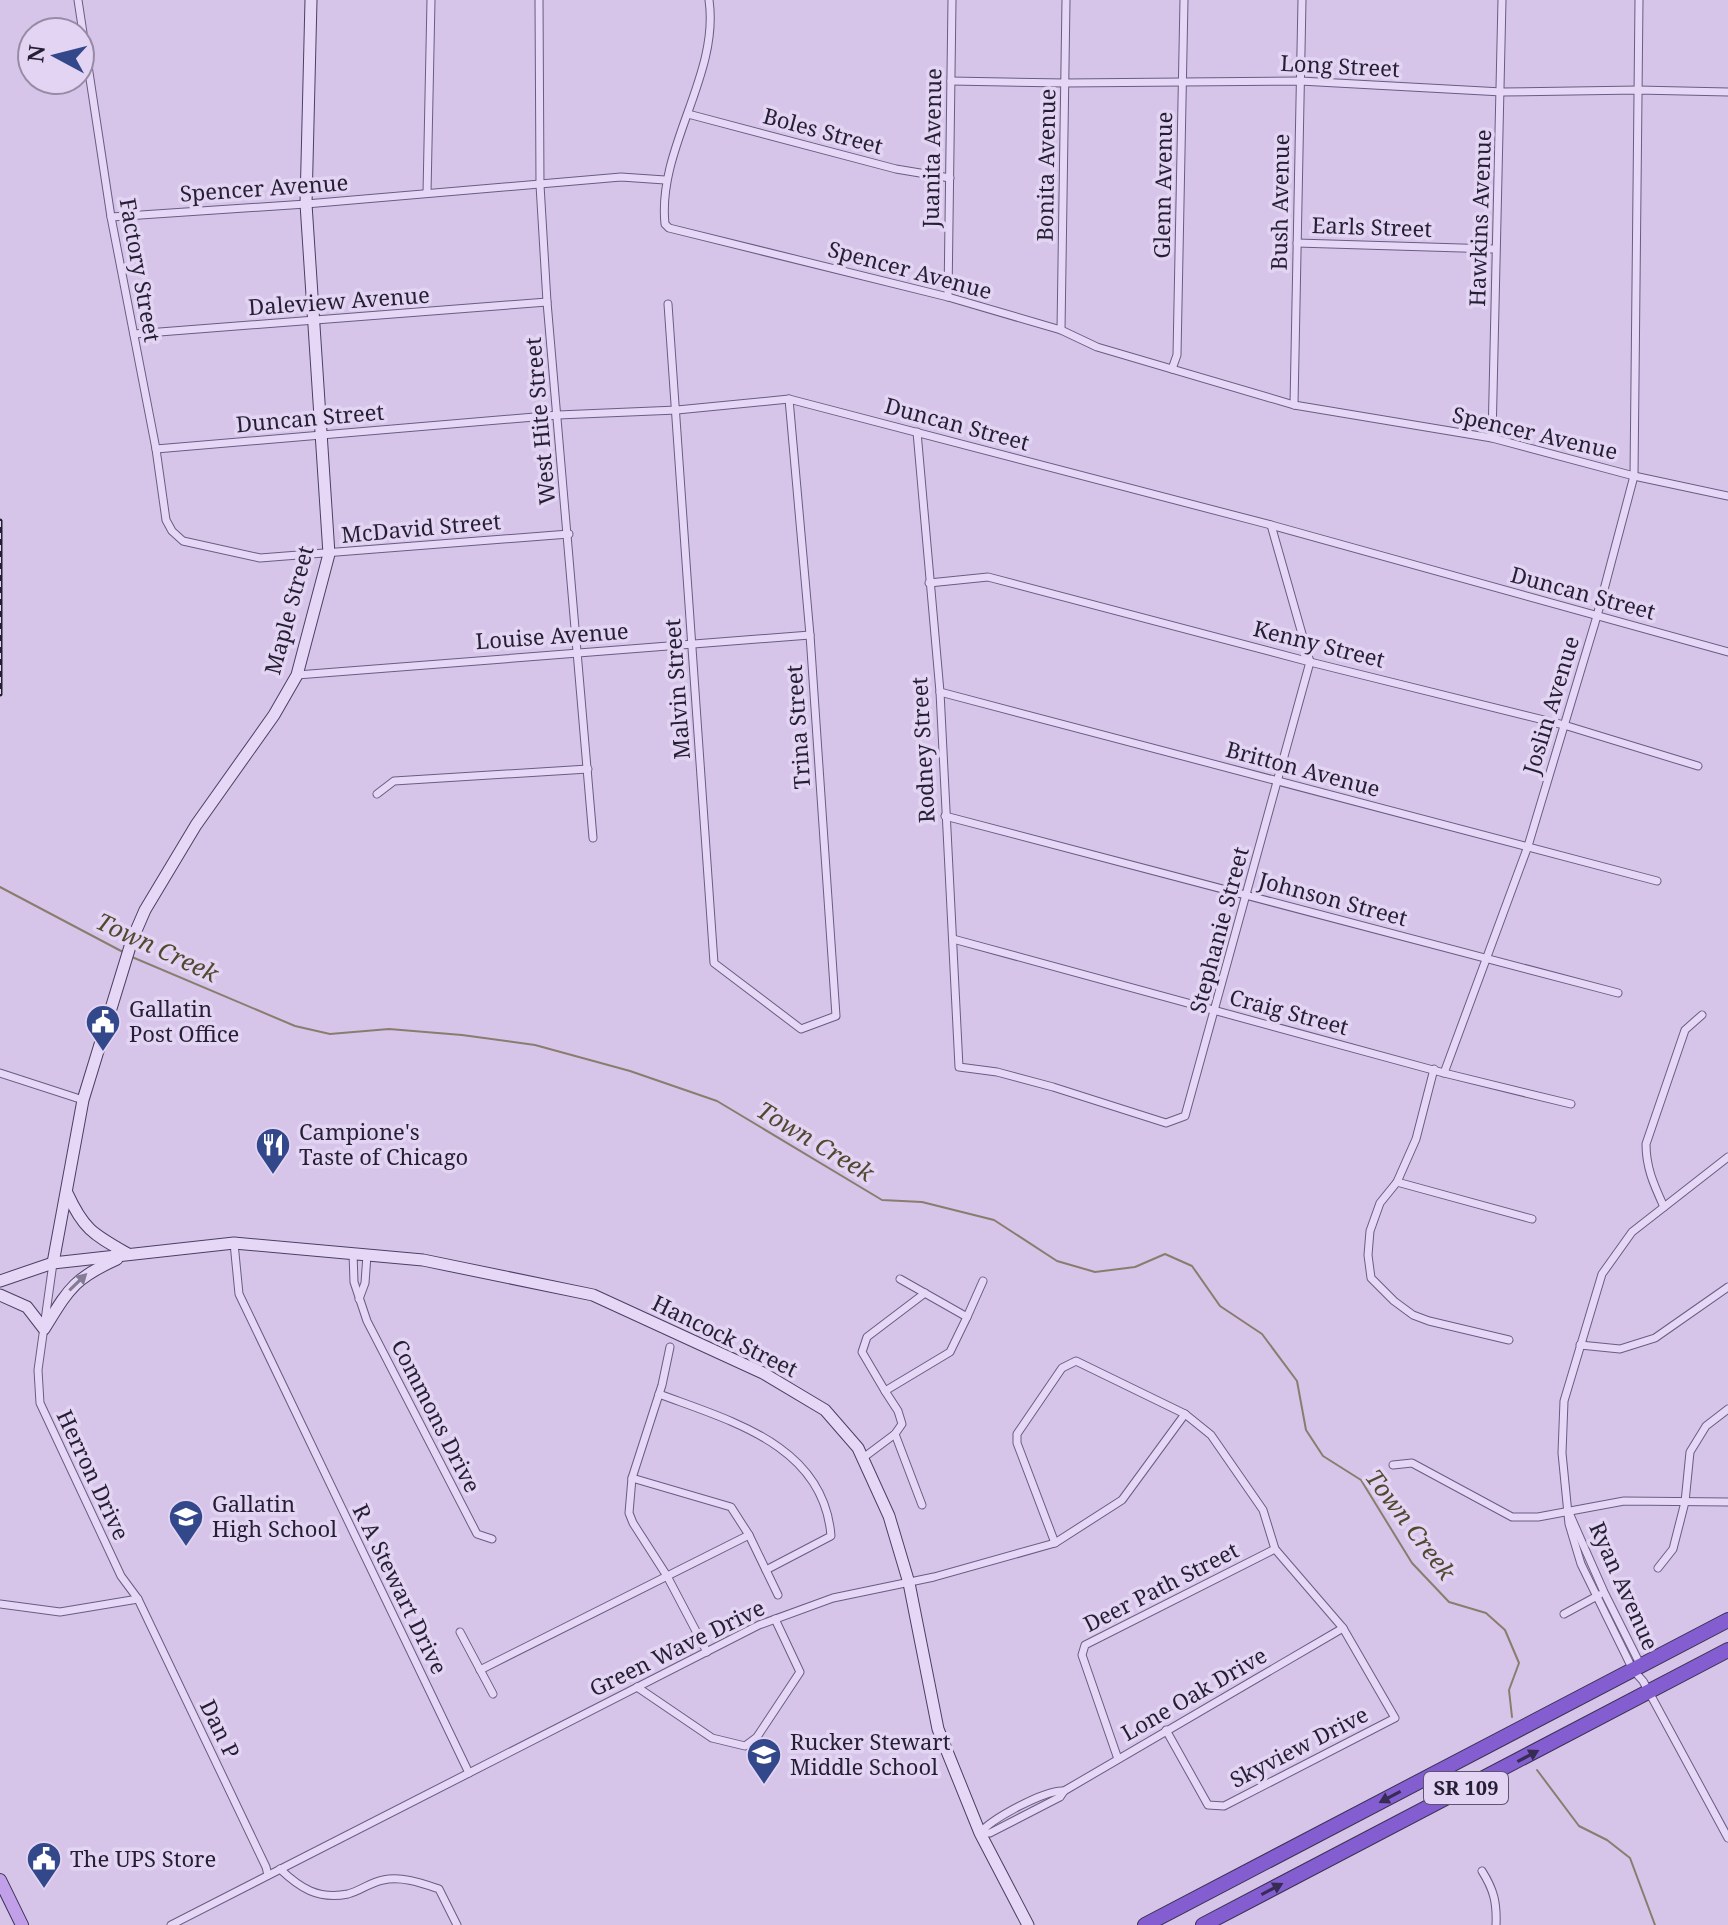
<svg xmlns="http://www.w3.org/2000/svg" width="1728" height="1925" viewBox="0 0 1728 1925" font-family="'Noto Serif',serif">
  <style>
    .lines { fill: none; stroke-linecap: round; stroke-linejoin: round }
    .stream { stroke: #8a7d6e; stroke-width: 2 }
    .street-casing { stroke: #685d82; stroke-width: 9 }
    .secondary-casing { stroke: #4a4064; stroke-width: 13 }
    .primary-casing { stroke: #383151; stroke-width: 14 }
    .highway-casing { stroke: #383151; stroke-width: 16 }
    .street { stroke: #e5d7f5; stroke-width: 7 }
    .secondary { stroke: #e5d7f5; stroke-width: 11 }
    .primary { stroke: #c2a0e9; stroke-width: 12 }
    .highway { stroke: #845ed0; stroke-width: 14 }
    .rail-casing { stroke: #241f34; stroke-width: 5 }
    .rail { stroke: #e2d4f2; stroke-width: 2; stroke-dasharray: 6; stroke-linecap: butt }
    .oneway { fill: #847b94 }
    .oneway2 { fill: #372c53 }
    .labels { text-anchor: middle; stroke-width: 7; stroke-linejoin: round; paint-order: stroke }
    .shield { fill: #e2d4f2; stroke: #5d556d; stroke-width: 2 }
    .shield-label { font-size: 20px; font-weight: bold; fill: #241f34 }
    .street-label { font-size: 22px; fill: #241f34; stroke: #e2d4f2 }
    .poi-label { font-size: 22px; fill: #241f34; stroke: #e2d4f2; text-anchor: start }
    .water-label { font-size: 24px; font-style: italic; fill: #524830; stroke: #e2d4f2 }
  </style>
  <rect width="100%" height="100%" fill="#d6c5e9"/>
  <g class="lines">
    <g class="stream">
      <polyline points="0,887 123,952"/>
      <polyline points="132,957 295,1026 330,1034 389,1029 462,1035 535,1045 630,1071 717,1101 882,1200 922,1202 994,1220 1057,1261 1095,1272 1135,1267 1165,1254 1192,1266 1220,1306 1262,1334 1297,1381 1306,1430 1323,1456 1361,1480 1412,1563 1449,1602 1486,1613 1505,1630 1519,1663 1509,1690 1512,1717"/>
      <polyline points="1537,1770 1579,1826 1607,1840 1630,1858 1655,1925"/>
    </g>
    <defs>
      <g id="street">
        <polyline points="78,0 111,217 156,449 166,520 172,531 183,541 260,558 569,534"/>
        <polyline points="539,0 540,185 547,302 593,838"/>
        <path d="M709,0C720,75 657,148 665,224L669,228L948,297L1061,330L1097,347L1294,405L1492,438L1634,476L1728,496"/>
        <polyline points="951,81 1065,83 1300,81 1502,92 1638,90 1728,92"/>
        <polyline points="688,114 896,169 950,178"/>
        <polyline points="427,193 431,0"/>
        <polyline points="111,217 306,204 621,177 665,180"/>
        <polyline points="1297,243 1494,249"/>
        <polyline points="948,297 952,0"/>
        <polyline points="668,304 714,963 801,1029 836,1016 810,635 789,399"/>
        <polyline points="1061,330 1066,0"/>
        <polyline points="134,334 547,302"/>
        <polyline points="1172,369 1177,355 1184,0"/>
        <polyline points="1294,405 1302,0"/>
        <polyline points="917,432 940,692 959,1067 997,1072 1053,1087 1166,1123 1185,1116 1310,662 1271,525"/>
        <polyline points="1492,438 1502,0"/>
        <polyline points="156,449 558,415 677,410 789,399 1271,525 1728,652"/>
        <polyline points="929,583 988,577 1310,662 1564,725 1698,766"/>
        <polyline points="297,675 810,635"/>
        <polyline points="940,692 1657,881"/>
        <polyline points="377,794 394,781 588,769"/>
        <polyline points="945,816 1618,993"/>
        <polyline points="953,939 1444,1073 1571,1104"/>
        <polyline points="1434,1069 1416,1139 1397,1182 1380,1203 1370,1231 1368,1255 1371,1278 1394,1301 1413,1315 1429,1321 1509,1340"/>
        <polyline points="0,1073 83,1100"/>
        <polyline points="1444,1073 1528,846 1597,616 1634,476 1639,0"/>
        <polyline points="1728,1157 1632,1232 1602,1274 1564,1401 1562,1453 1569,1524 1581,1564 1633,1670 1643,1681 1728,1838"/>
        <polyline points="1397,1182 1532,1219"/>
        <path d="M1664,1207C1654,1185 1646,1168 1646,1144L1685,1030L1702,1015"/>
        <polyline points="234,1243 239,1294 469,1773"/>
        <polyline points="353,1253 354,1282 367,1321 477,1534 492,1539"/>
        <polyline points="53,1263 38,1370 40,1403 121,1576 138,1599 266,1867 268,1875"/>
        <polyline points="359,1299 365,1283 367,1255"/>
        <polyline points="967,1317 983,1281"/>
        <polyline points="1580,1345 1620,1349 1655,1338 1728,1287"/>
        <polyline points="670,1347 662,1385 632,1478 629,1513 633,1523 667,1576 707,1652"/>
        <polyline points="885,1391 862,1352 867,1337 925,1293"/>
        <path d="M659,1394C731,1421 824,1445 831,1536L766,1570"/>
        <polyline points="895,1434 922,1505"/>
        <polyline points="863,1458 895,1434 902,1424 898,1411 885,1391 950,1352 967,1317 900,1279"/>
        <polyline points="1393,1465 1412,1463 1512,1517 1538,1517 1624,1501 1728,1502"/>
        <polyline points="632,1478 731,1507 749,1535 778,1595"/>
        <polyline points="1570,1515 1604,1592 1641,1666"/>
        <polyline points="1055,1543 1017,1443 1017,1434 1062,1368 1076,1361 1185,1414 1211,1435 1263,1510 1275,1549 1343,1628 1395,1718 1224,1806 1208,1805 1166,1730"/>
        <polyline points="1658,1568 1673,1549 1685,1502 1690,1452 1706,1426 1728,1409"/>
        <polyline points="0,1604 60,1612 138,1599"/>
        <polyline points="1564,1614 1599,1595"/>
        <polyline points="460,1632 493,1694"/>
        <polyline points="480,1670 749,1535"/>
        <polyline points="637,1687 712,1738 745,1746 757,1737 800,1672 775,1619"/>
        <polyline points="1118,1759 1082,1655 1085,1645 1275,1549"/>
        <polyline points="980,1833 990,1833 1060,1797 1064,1791 1343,1628"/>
        <path d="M980,1833C991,1819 1046,1789 1064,1791"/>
        <path d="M280,1869C300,1888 318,1900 348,1894C360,1891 371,1882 383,1880C402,1876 421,1883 439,1889L457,1925"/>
        <path d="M1482,1871C1494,1890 1497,1903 1496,1925"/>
        <polyline points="171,1925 759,1625 833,1598 934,1577 1055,1543 1122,1500 1185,1414"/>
      </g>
      <g id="secondary">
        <path d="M67,1193C84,1230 93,1234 128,1254"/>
        <polyline points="53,1263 83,1100 132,940 145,910 196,825 274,715 297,675 329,554 306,204 311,0"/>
        <polyline points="0,1281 53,1263 234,1243 423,1260 593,1295 763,1373 825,1410 858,1448 889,1516 909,1583 938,1729 980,1833 1028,1925"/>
        <path d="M0,1295L27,1307L44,1329C69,1289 73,1279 117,1259"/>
      </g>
      <polyline id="primary" points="0,1880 22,1925"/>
      <g id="highway">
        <polyline points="1145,1925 1728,1620"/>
        <polyline points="1203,1925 1728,1650"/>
      </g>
    </defs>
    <use href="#street" class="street-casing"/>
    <use href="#secondary" class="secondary-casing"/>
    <use href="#primary" class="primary-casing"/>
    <use href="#highway" class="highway-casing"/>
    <use href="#street" class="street"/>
    <use href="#secondary" class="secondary"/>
    <use href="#primary" class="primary"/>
    <use href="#highway" class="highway"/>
    <defs>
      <polyline id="rail" points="0,521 0,694"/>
    </defs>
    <use href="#rail" class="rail-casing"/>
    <use href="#rail" class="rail"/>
  </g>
  <defs><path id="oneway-solid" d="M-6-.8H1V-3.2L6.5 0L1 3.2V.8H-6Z" transform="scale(2)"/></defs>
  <use class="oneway" href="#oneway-solid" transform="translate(78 1282) rotate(-44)"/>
  <g class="oneway2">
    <use href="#oneway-solid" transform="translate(1528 1756) rotate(-28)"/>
    <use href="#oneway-solid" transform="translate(1390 1797) rotate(152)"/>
    <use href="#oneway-solid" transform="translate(1272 1889) rotate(-28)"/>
  </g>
  <defs>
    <symbol id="civic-pin" viewBox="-11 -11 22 30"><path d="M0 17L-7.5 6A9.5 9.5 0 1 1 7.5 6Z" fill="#33488b" stroke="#e2d4f2"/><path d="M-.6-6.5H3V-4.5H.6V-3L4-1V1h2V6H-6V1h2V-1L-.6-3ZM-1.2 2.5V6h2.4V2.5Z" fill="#fff"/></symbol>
    <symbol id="restaurant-pin" viewBox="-11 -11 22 30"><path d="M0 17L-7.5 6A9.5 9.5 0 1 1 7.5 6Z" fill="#33488b" stroke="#e2d4f2"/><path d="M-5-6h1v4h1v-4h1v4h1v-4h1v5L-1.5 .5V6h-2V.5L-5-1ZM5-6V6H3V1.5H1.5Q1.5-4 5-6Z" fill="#fff"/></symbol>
    <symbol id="school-pin" viewBox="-11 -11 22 30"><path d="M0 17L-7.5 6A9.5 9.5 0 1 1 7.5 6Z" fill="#33488b" stroke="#e2d4f2"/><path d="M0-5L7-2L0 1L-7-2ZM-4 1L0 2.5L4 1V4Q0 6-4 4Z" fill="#fff"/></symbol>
  </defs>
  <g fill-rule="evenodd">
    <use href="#civic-pin" x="83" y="1002" width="40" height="54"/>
    <use href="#restaurant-pin" x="253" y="1125" width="40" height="54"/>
    <use href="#school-pin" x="166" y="1497" width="40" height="54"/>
    <use href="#school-pin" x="744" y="1735" width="40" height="54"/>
    <use href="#civic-pin" x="24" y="1839" width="40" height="54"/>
  </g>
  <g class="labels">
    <rect class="shield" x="1424" y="1772" width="84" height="32" rx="6"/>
    <g class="shield-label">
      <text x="1466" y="1795">SR 109</text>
    </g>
    <g class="street-label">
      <text transform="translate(1340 66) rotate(3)" y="8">Long Street</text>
      <text transform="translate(823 131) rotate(15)" y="8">Boles Street</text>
      <text transform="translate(932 148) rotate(-89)" y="8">Juanita Avenue</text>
      <text transform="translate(1046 165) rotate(-89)" y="8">Bonita Avenue</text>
      <text transform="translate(1163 185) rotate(-89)" y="8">Glenn Avenue</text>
      <text transform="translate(264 188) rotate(-4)" y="8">Spencer Avenue</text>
      <text transform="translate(1280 202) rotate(-89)" y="8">Bush Avenue</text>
      <text transform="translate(1480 218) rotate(-88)" y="8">Hawkins Avenue</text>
      <text transform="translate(1372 227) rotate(2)" y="8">Earls Street</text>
      <text transform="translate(140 270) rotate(80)" y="8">Factory Street</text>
      <text transform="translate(910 270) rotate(15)" y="8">Spencer Avenue</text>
      <text transform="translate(339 301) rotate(-4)" y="8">Daleview Avenue</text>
      <text transform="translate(310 418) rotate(-5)" y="8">Duncan Street</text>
      <text transform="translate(540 421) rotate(-95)" y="8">West Hite Street</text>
      <text transform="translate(957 424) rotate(15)" y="8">Duncan Street</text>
      <text transform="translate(1535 433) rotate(13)" y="8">Spencer Avenue</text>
      <text transform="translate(421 528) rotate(-5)" y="8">McDavid Street</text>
      <text transform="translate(1583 593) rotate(15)" y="8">Duncan Street</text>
      <text transform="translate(289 610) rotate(-75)" y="8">Maple Street</text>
      <text transform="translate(552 636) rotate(-4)" y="8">Louise Avenue</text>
      <text transform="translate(1319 644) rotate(14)" y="8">Kenny Street</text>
      <text transform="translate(677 689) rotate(-94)" y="8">Malvin Street</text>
      <text transform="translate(1551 705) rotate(-73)" y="8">Joslin Avenue</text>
      <text transform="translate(798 727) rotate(-94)" y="8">Trina Street</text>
      <text transform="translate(923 750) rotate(-93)" y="8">Rodney Street</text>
      <text transform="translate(1303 769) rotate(15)" y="8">Britton Avenue</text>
      <text transform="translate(1333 899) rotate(15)" y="8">Johnson Street</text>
      <text transform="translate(1219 930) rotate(-75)" y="8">Stephanie Street</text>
      <text transform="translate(1289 1012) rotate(15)" y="8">Craig Street</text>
      <text transform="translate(725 1336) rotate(26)" y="8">Hancock Street</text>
      <text transform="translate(436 1416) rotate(63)" y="8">Commons Drive</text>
      <text transform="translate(93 1475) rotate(65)" y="8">Herron Drive</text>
      <text transform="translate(1624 1586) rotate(66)" y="8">Ryan Avenue</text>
      <text transform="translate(1161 1587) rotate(-27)" y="8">Deer Path Street</text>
      <text transform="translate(400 1589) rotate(64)" y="8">R A Stewart Drive</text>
      <text transform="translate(677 1648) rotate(-26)" y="8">Green Wave Drive</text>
      <text transform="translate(1194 1694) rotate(-30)" y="8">Lone Oak Drive</text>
      <text transform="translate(220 1729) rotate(64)" y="8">Dan P</text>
      <text transform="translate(1299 1747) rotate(-27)" y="8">Skyview Drive</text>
    </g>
    <g class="poi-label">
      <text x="129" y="1017">Gallatin<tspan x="129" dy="25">Post Office</tspan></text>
      <text x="299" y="1140">Campione's<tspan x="299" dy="25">Taste of Chicago</tspan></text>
      <text x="212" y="1512">Gallatin<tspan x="212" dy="25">High School</tspan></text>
      <text x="790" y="1750">Rucker Stewart<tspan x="790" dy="25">Middle School</tspan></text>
      <text x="70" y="1867">The UPS Store</text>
    </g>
    <g class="water-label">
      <text transform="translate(157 948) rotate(25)" y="8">Town Creek</text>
      <text transform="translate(815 1142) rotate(31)" y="8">Town Creek</text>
      <text transform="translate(1410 1525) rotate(53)" y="8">Town Creek</text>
    </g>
  </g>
  <g transform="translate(56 56) rotate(277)"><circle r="38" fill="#e2d4f2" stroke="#968ca6" stroke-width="2"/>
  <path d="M0-6L14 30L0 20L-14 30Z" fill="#33488b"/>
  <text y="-12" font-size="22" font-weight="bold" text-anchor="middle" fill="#241f34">N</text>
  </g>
</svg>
